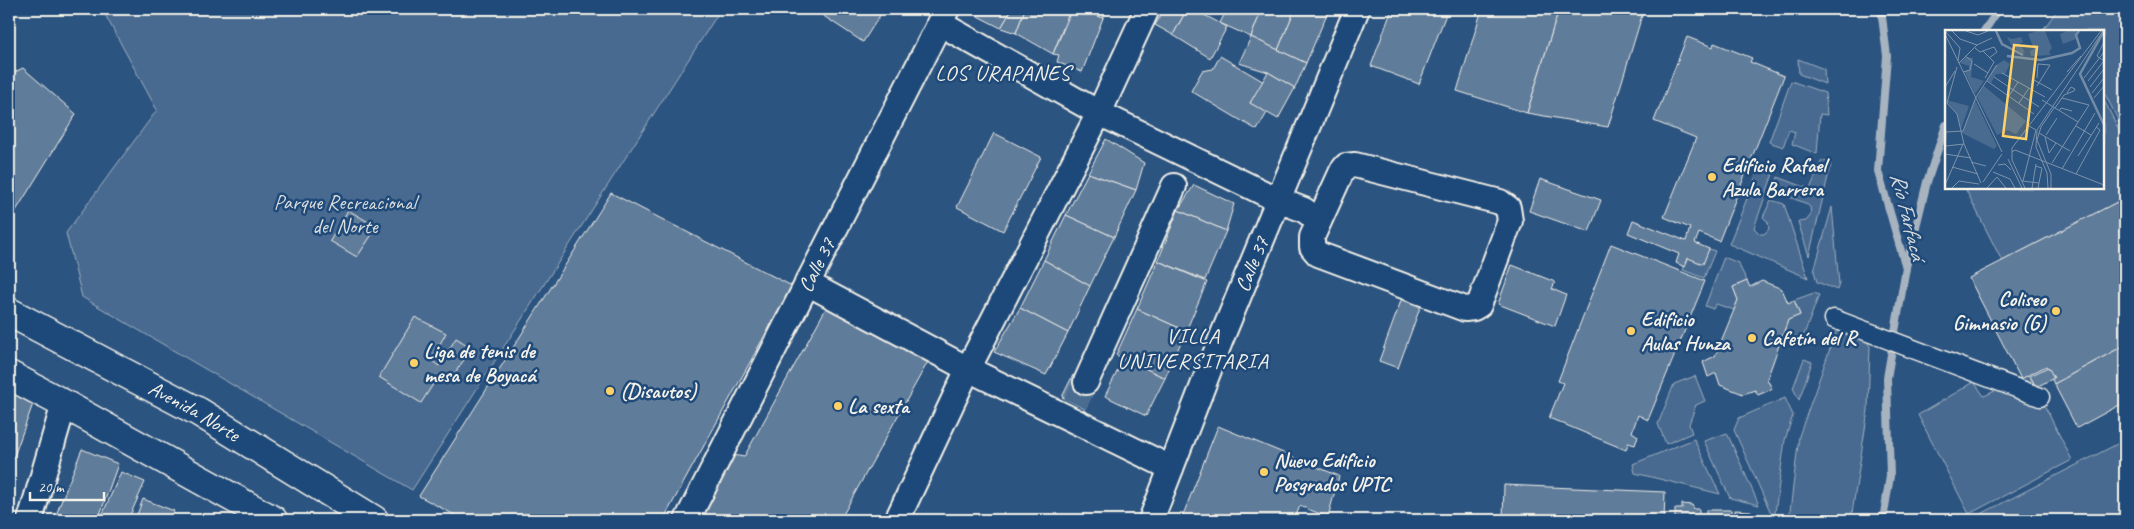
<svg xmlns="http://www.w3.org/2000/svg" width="2134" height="529" viewBox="0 0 2134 529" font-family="Caveat,sans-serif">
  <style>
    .green { fill: #496b90; stroke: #9eaebc }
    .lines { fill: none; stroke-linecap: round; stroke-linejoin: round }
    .stream { stroke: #a7b4c0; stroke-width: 8 }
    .building { fill: #5e7b9a; stroke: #f4f1e8 }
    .minor-tunnel { stroke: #4a6c90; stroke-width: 24; stroke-dasharray: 24 12; stroke-linecap: butt }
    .pedestrian-casing { stroke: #f4f1e8; stroke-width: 21 }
    .minor-casing { stroke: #f4f1e8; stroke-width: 28 }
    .primary-casing { stroke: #f4f1e8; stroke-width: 31 }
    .pedestrian { stroke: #1f4a7a; stroke-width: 18 }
    .minor { stroke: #1f4a7a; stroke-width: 24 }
    .primary { stroke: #1f4a7a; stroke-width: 28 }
    .poi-dot { fill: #ffd166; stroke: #1f4a7a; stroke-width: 2 }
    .labels { text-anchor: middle; stroke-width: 5; stroke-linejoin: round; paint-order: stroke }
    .poi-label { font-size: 21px; font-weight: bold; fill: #f4f1e8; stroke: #1f4a7a; text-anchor: start }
    .park-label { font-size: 21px; fill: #dadddb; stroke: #1f4a7a }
    .street-label { font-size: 21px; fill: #f4f1e8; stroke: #1f4a7a }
    .neighbourhood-label { font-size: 22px; letter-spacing: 1px; fill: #f4f1e8; stroke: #1f4a7a }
    .water-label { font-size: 22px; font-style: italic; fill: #dadddb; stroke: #1f4a7a }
    .inset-river { fill: none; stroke: #738ca6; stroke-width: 2.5 }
    .inset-road { fill: none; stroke: #7c93aa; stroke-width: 1 }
    .view { fill: #ffd166; fill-opacity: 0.15; stroke: #ffd166; stroke-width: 2.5 }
    .inset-edge { fill: none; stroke: #f4f1e8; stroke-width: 2.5 }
  </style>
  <rect width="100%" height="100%" fill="#2c5481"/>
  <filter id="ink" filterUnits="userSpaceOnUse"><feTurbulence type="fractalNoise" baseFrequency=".02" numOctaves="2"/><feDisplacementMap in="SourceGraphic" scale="10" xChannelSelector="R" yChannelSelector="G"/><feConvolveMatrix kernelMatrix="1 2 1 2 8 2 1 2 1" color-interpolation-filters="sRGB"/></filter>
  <g filter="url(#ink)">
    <g class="green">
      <polygon points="102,9 721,9 412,490 82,297 66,233 157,110"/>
      <polygon points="2058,9 2125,9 2125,129 2123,130 2103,90 2103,31 2042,31"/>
      <polygon points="1798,59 1824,69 1825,84 1799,74"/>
      <polygon points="1791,81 1825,93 1827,115 1820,114 1817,154 1792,144 1795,132 1789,130 1783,147 1769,142"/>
      <polygon points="2105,102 2125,142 2125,198 2002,261 1965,188 2103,188 2103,103"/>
      <polygon points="1822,160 1831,164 1809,256 1798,222 1806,221 1811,215 1810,207 1805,203 1773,191 1778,177 1810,189"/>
      <polygon points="1761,163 1775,168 1754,228 1760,234 1764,234 1769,229 1768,222 1763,217 1771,200 1784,204 1808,278 1729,244"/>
      <polygon points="1832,207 1839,284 1837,290 1817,282 1814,271"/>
      <polygon points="1709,249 1715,251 1704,278 1683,270 1688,258"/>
      <polygon points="1724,257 1738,263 1747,281 1733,287 1738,300 1734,310 1716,304 1713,309 1705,306"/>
      <polygon points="1814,293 1819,295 1800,345 1795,343 1797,337 1784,332 1788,320 1800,315 1794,300"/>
      <polygon points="1845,312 1870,346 1868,410 1851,520 1789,520 1799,436 1837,329"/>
      <polygon points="1804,359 1812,362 1799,400 1793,388"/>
      <polygon points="2029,375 2072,460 1969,514 1918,415 1974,382 1984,396"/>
      <polygon points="1695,376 1705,401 1696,405 1689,424 1692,433 1666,444 1658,424 1674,384"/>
      <polygon points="1785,398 1793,415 1785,440 1774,520 1734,430 1739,418"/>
      <polygon points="1727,433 1759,505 1730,498 1704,441"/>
      <polygon points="1694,439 1720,494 1635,473 1633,464"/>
      <polygon points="2125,440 2125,520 1971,520 1983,513"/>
    </g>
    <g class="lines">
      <g class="stream">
        <polyline points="1881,9 1887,56 1878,171 1906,268 1887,378 1890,476 1883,520"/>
        <polyline points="1984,31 1999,9"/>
        <polyline points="1906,267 1927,182 1946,125"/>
      </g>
    </g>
    <g class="building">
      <polygon points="813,9 884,9 863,42"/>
      <polygon points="969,9 1012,9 1001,28 968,11"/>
      <polygon points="1012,9 1025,9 1016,33 1001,28"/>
      <polygon points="1025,9 1033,15 1036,9 1051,9 1068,15 1053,54 1016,33"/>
      <polygon points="1072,9 1080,9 1103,18 1082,72 1057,62 1059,55 1053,54"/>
      <polygon points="1085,9 1107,9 1103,18 1084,10"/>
      <polygon points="1165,9 1187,9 1173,35 1155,25"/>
      <polygon points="1187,9 1193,9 1227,27 1210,58 1173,35"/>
      <polygon points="1227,9 1262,9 1251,37 1220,23"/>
      <polygon points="1262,9 1295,9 1278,50 1251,37"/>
      <polygon points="1295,9 1329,9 1306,63 1278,50"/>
      <polygon points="1392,9 1448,9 1419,84 1371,66"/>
      <polygon points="1482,9 1559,9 1527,113 1457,91"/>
      <polygon points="1559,9 1644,9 1608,127 1527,113"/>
      <polygon points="1251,37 1306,63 1295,88 1268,72 1239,63"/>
      <polygon points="1687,37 1713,47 1714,43 1752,58 1750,62 1784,76 1719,241 1699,233 1695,243 1709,249 1703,264 1688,258 1685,267 1676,263 1679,254 1628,233 1633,220 1686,241 1690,228 1664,217 1696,138 1654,121"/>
      <polygon points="1220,56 1264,82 1250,103 1268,111 1257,130 1191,91 1202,71 1213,69"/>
      <polygon points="23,68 76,114 9,222 9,75"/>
      <polygon points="1268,72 1295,88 1278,119 1250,103"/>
      <polygon points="994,133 1041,157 1003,231 957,207"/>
      <polygon points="1106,139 1144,163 1136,190 1088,173"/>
      <polygon points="1088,173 1136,190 1114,237 1066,215"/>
      <polygon points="1540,179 1601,200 1589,232 1529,211"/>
      <polygon points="1194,185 1234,204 1226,231 1178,210"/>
      <polygon points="611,193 792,286 663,520 464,520 419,496"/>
      <polygon points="2125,198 2125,345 2054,384 2046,366 2021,379 1969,278"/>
      <polygon points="348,210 377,227 357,257 330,241"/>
      <polygon points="1178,210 1226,231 1205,280 1158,261"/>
      <polygon points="1066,215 1114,237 1090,286 1044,260"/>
      <polygon points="1611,244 1705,281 1648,420 1638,415 1632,432 1638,436 1635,445 1628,443 1626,450 1549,418 1563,383 1558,381"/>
      <polygon points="1044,260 1090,286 1068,333 1020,308"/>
      <polygon points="1158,261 1207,282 1186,331 1137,309"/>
      <polygon points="1512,265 1555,282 1552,289 1566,295 1555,326 1498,304"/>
      <polygon points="1747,281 1750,287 1762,281 1782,289 1788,303 1794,300 1800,315 1788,320 1767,379 1772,389 1758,395 1755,390 1743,394 1720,385 1716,373 1708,377 1703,362 1715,356 1734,310 1738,300 1733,287"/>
      <polygon points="1402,298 1421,305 1398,368 1379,361"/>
      <polygon points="830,301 930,358 840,520 692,520 727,454 744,457"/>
      <polygon points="1020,308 1068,333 1046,375 994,352"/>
      <polygon points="1137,309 1186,331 1165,378 1116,355"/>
      <polygon points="415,317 446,333 431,360 439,366 456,338 472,348 450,380 439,375 421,403 379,377"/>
      <polygon points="2125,345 2125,402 2077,428 2054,384"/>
      <polygon points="1124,358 1165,378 1146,416 1105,396"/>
      <polygon points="2048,367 2054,378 2036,387 2030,376"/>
      <polygon points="1073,375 1096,387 1085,409 1062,397"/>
      <polygon points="9,392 34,401 9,470"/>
      <polygon points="1218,426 1339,476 1328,517 1300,506 1294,520 1181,520"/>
      <polygon points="82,449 118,464 98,520 54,520"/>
      <polygon points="121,472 145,482 128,520 100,520"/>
      <polygon points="1504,485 1665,492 1664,520 1503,519"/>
      <polygon points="143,499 174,511 170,520 135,520"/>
      <polygon points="1682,504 1692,505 1694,509 1699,509 1699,520 1675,520 1675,509 1682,509"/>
      <rect x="1706" y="510" width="25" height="10"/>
      <polygon points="1735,510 1751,511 1751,520 1735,520"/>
    </g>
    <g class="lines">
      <polyline class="minor-tunnel" points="1075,404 1086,382"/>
      <defs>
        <polyline id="pedestrian" points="1834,319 2040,397"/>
        <g id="minor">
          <polyline points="939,23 1099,113 1278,200 1304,210 1319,221"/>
          <polygon points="1355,165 1500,202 1508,208 1510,221 1479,305 1474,308 1465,309 1318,254 1312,247 1312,237 1342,171 1346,166"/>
          <polyline points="807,283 968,369 1171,468"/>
          <polyline points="1086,382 1174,186"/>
          <polyline points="30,520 64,404"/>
          <path id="s1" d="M687,520L947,9"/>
          <polyline points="897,520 968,369 1099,113 1147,9"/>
          <path id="s2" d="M1151,520L1221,339L1357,9"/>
        </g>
        <g id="primary">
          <path id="s3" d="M9,312L199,412L374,520"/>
          <polyline points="9,375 64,404 273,520"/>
        </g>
      </defs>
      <use href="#pedestrian" class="pedestrian-casing"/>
      <use href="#minor" class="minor-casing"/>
      <use href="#primary" class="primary-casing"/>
      <use href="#pedestrian" class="pedestrian"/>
      <use href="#minor" class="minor"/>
      <use href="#primary" class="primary"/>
    </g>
  </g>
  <g class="poi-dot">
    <circle cx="1712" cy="177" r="5"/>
    <circle cx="2056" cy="311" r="5"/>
    <circle cx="1631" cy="331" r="5"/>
    <circle cx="1752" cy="338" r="5"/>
    <circle cx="414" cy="363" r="5"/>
    <circle cx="610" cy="391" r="5"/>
    <circle cx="838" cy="406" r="5"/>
    <circle cx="1264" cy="472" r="5"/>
  </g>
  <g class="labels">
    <g class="poi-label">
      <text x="1722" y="172">Edificio Rafael<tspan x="1722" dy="24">Azula Barrera</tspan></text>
      <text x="2046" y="306" text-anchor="end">Coliseo<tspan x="2046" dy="24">Gimnasio (G)</tspan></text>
      <text x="1641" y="326">Edificio<tspan x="1641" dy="24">Aulas Hunza</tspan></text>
      <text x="1762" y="345">Cafetín del R</text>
      <text x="424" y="358">Liga de tenis de<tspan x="424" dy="24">mesa de Boyacá</tspan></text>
      <text x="620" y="398">(Disautos)</text>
      <text x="848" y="413">La sexta</text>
      <text x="1274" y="467">Nuevo Edificio<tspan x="1274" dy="24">Posgrados UPTC</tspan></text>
    </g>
    <g class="park-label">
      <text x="345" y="209">Parque Recreacional<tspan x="345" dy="24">del Norte</tspan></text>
    </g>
    <g class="street-label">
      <text dy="7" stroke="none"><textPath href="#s2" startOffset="275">Calle 37</textPath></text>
      <text dy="7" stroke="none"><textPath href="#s1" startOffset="286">Calle 37</textPath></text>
      <text dy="7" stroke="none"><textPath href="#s3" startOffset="210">Avenida Norte</textPath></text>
    </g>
    <g class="neighbourhood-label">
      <text x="1003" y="80">LOS URAPANES</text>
      <text x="1193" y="343">VILLA<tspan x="1193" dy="25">UNIVERSITARIA</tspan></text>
    </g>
    <g class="water-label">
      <text transform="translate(1909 216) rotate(76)" y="8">Río Farfacá</text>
    </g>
  </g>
  <g transform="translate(1945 30)">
    <rect width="159" height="159" fill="#2c5481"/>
    <path d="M92,1H100L107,18L104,22L106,25L86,26L85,21L89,19L83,4ZM122,1H131V9L118,14L115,4ZM62,7L67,9L76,7L78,12L74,14L80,22L76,23L73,16L75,22L66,15ZM21,27L28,28L26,47L39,51L30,64L19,41L24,40V36L15,33ZM59,30L65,34L60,44H51L46,53L42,50L50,36ZM39,56L81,91L71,104L63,100L52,105L32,67ZM1,70L24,76L16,99L12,84ZM30,70L52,116L49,119L17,103Z" fill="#496b90"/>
    <path class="inset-river" d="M51,1L57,14L78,25M159,1L135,44L159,95M62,26L96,30L127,23L135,18L131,5L134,1"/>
    <path class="inset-road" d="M0,1L15,18L13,31M7,1L15,9L32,15L47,8M21,1L33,5L43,1M0,4L57,122M159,12L152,26L159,31M30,18L35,22L49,17L52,22L44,28M38,21L49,32L40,48M14,33L32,15M29,34L43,43M12,37L2,73L12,84L19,114L36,153M18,42L25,40L27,31L20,26M122,42L136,26M57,43L100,67M49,47L94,77M139,48L159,22M89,50L107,60M42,51L89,84M143,51L158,32M92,56L105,35L93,34L92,48M0,57L10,41M145,57L159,39M147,63L159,48M64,66L73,52M149,68L159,56M97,70L133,92M74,73L84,58M110,78L119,65L129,61L130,59L126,57L122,63M114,81L116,78L127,81M131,96L146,105M0,102L18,101L31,67L52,35M94,103L125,121M101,105L112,88M100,107L104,123L111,113M1,116L19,114M67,122L70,120L159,155M0,124L26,128M0,126L1,102M133,126L154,93M63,129L77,158M26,132L41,136M107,133L144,75L117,68M53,135L60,134L66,140M90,136L97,138L93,158M7,137L33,144M117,139L150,83M48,142L65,149L70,158M131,144L155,100L151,97M77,151L94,153M78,151L91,100L84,96M38,152L57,124M0,155L18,114M7,158L14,151L34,154M42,158L52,147L61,158M80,158L67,130V118L156,1M87,158L91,134M103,158L102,143L91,117L92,100L158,1M106,158V144L92,110L96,97L109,78"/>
    <path class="view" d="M69,15L92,17L81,109L58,106Z"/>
    <rect width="159" height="159" class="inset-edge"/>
  </g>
  <rect width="2134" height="529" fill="none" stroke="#1f4a7a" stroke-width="30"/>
  <rect x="15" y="15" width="2104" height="499" fill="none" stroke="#f4f1e8" stroke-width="2" filter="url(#ink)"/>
  <path d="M30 492v8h74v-8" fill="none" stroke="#f4f1e8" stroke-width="2.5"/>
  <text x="38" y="492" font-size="15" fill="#f4f1e8" stroke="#1f4a7a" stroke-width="4" paint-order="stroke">20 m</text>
</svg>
